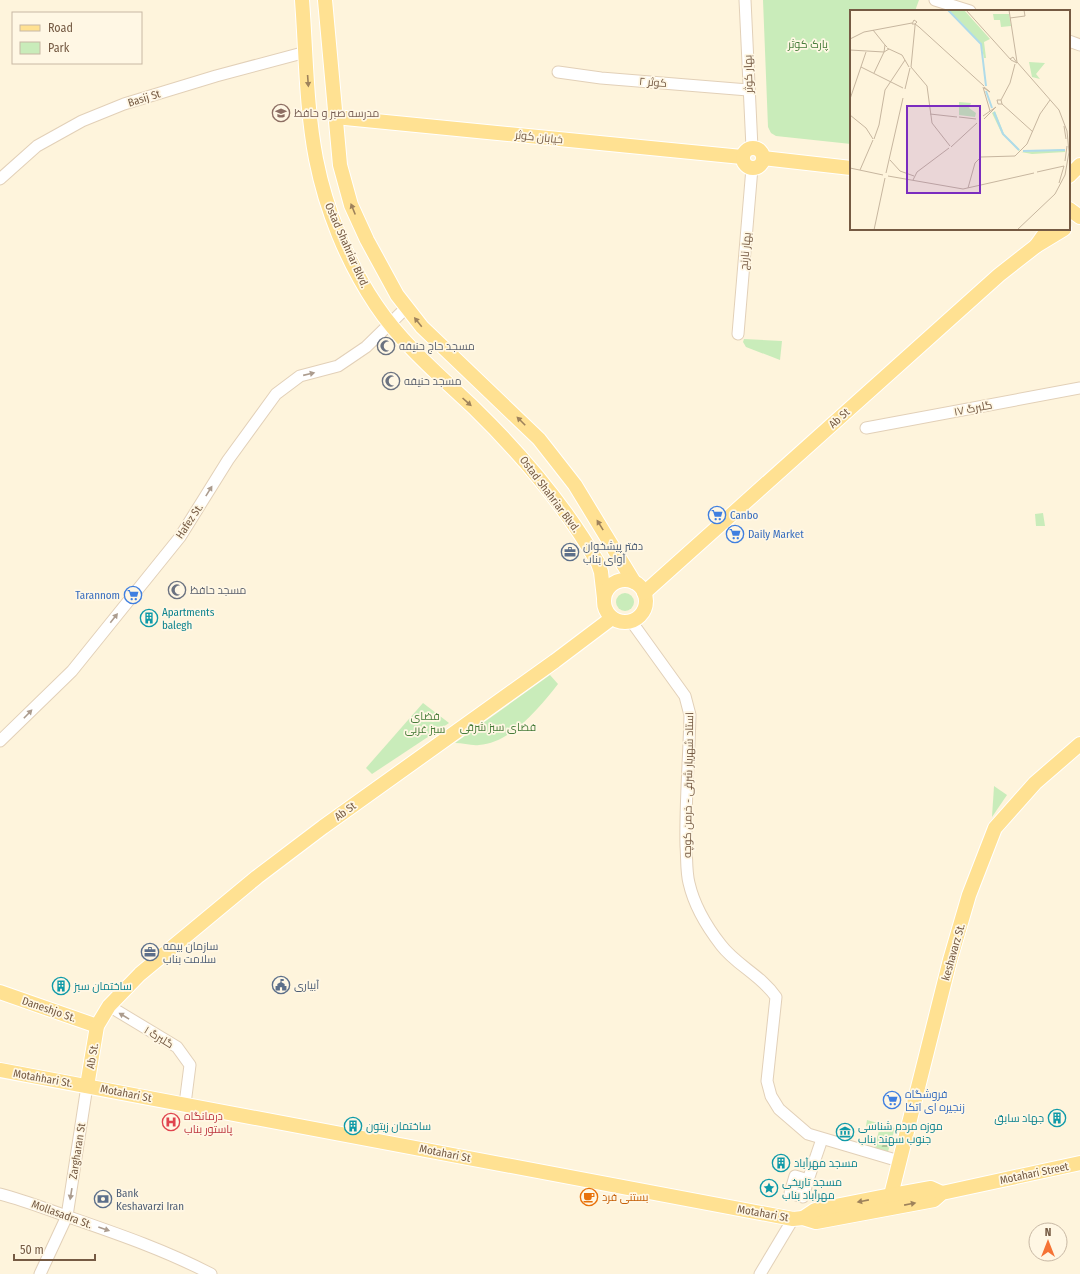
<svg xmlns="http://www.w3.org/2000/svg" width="1080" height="1274" viewBox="0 0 1080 1274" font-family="'Fira Sans Condensed',Cairo,sans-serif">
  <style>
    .green { fill: #c9ecba }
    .forest { fill: url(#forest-firs) }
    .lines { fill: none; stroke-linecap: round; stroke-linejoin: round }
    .minor-casing { stroke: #e2d0b8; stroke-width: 13 }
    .major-casing { stroke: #fff; stroke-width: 16 }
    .minor { stroke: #fff; stroke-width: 11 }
    .major { stroke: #ffe192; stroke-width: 14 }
    .oneway { fill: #9e825b }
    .oneway2 { fill: #ac9c8e }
    .labels { text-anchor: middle; stroke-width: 3.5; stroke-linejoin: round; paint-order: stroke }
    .park-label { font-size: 11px; fill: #477c3a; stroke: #fff7e4 }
    .street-label { font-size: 11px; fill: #755a43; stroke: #fff7e4 }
    .education-label { font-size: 11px; fill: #785e54; stroke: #fff7e4; text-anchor: start }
    .worship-label { font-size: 11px; fill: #5b616d; stroke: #fff7e4; text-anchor: start }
    .shop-label { font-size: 11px; fill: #366cbe; stroke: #fff7e4; text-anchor: start }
    .service-label { font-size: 11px; fill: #4e5e75; stroke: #fff7e4; text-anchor: start }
    .culture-label { font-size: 11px; fill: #0d838f; stroke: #fff7e4; text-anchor: start }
    .health-label { font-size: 11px; fill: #be3a42; stroke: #fff7e4; text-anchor: start }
    .food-label { font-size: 11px; fill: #c56008; stroke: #fff7e4; text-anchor: start }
    .inset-river { fill: none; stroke: #afdbe9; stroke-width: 2 }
    .inset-road { fill: none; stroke: #c7b69f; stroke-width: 1 }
    .view { fill: #7b2cbf; fill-opacity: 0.15; stroke: #7b2cbf; stroke-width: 2 }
    .inset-edge { fill: none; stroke: #755a43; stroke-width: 2 }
  </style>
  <defs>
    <pattern id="forest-firs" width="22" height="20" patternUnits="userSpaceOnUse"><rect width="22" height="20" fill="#c9ecba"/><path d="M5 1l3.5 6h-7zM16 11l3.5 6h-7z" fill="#a8c299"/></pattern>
  </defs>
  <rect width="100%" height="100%" fill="#fef4dc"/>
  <g class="green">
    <polygon points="763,0 919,0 915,11 851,11 851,144 776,136 771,133 768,127"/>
    <polygon points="744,339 782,341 780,360 746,347 743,342"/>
    <polygon points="1043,513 1045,526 1036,526 1035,514"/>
    <circle cx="625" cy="602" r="9"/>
    <path d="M550,675L558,684C540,707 511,743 479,745C472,746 463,743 455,743Z"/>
    <polygon points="423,703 449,723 372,774 366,768"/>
    <polygon points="994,786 1007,795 992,817"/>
  </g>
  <polygon class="forest" points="867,1120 895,1128 887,1155 873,1151 879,1131 866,1126"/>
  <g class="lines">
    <defs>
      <g id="minor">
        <polyline points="745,0 752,148"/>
        <polyline points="935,0 970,11"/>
        <polyline points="1069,41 1080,45"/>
        <polyline points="558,72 601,78 748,90"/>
        <polyline points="0,179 37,146 82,121 124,104 216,76 306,52"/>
        <polyline points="738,334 752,168"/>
        <polyline points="866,428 1080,388"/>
        <path d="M631,621L685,696L690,715C689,759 685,803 686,846C687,858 686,871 689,883C694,905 707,927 721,945C736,965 762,976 776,997L767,1081L771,1096L779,1109L808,1134L899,1161"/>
        <polyline points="0,741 72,671 180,537 228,460 276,394 300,376 338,366 366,347 407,307"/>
        <polyline points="109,1006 177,1047 190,1065 185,1104"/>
        <polygon points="795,1176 808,1180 803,1197 790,1193"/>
        <polyline points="808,1180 822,1139"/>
        <path d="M0,1194C24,1200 46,1209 69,1217C118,1234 165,1250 211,1274"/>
        <polyline points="40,1274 67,1216 87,1086"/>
        <polyline points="760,1274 793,1219"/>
      </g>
      <g id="major">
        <path d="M302,0C306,52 306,107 316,159C326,210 347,262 376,305C402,344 440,376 474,408C521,454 565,505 598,563L601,572L604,598"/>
        <polyline points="325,0 340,165 351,205 367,240 397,295 422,327 539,439 575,485 634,582"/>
        <polyline points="335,117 742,157"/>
        <circle cx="753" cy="158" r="10"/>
        <polyline points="763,158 851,168"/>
        <polyline points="1069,176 1080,165"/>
        <polyline points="1069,209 1080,217"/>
        <polyline points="1048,229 1036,246 1064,229"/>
        <circle cx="625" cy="601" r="21"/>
        <polyline points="644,593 999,275 1036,246"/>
        <polyline points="0,992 97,1026"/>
        <polyline points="0,1070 793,1219 803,1218 816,1222 934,1200 942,1193 1080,1163"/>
        <polyline points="87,1086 97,1026 109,1006 140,974 257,877 323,827 555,661 612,618"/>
        <polyline points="891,1195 950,960 969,895 995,828 1035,783 1080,744"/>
        <polyline points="803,1218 815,1210 891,1195 931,1188 942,1193"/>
      </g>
    </defs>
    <use href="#minor" class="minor-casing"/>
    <use href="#major" class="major-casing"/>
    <use href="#minor" class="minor"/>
    <use href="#major" class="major"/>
  </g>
  <defs><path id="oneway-solid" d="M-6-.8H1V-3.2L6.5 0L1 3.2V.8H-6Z"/></defs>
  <g class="oneway">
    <use href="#oneway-solid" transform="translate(308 81) rotate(86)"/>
    <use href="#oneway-solid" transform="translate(353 209) rotate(-112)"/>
    <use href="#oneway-solid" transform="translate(418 322) rotate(-129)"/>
    <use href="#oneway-solid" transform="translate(467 402) rotate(42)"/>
    <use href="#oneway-solid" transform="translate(521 421) rotate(-135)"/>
    <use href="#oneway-solid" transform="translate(600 525) rotate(-122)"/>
    <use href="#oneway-solid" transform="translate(863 1201) rotate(169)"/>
    <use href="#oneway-solid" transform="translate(910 1204) rotate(-11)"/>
  </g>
  <g class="oneway2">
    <use href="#oneway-solid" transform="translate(309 374) rotate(-13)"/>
    <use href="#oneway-solid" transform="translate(209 491) rotate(-58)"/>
    <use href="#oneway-solid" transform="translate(114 618) rotate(-52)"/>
    <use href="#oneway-solid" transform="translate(28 714) rotate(-46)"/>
    <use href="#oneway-solid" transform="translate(124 1016) rotate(-149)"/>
    <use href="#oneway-solid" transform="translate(71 1194) rotate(99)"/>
    <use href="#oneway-solid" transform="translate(104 1229) rotate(19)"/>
  </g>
  <defs>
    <symbol id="school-ring" viewBox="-11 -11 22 22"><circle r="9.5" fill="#fff7e4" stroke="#8d6e63" stroke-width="1.5"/><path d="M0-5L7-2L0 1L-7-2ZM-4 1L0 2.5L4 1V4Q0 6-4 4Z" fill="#8d6e63"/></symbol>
    <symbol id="mosque-ring" viewBox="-11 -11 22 22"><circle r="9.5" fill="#fff7e4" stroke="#6b7280" stroke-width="1.5"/><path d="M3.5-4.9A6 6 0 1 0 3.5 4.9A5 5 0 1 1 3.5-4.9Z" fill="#6b7280"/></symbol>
    <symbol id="supermarket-ring" viewBox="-11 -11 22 22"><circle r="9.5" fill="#fff7e4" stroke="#3f7fe0" stroke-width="1.5"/><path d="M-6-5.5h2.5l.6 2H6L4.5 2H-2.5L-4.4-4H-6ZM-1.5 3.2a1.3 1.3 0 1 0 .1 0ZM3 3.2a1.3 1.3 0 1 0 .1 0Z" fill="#3f7fe0"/></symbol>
    <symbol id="office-ring" viewBox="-11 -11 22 22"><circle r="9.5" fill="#fff7e4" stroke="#5c6f8a" stroke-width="1.5"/><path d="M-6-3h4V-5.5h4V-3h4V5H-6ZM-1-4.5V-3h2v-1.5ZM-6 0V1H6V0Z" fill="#5c6f8a"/></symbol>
    <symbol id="building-ring" viewBox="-11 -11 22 22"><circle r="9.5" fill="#fff7e4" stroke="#0f9aa8" stroke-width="1.5"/><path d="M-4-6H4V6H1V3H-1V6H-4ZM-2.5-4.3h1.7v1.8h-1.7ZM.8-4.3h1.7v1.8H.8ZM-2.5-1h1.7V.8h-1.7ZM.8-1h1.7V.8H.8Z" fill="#0f9aa8"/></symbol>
    <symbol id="civic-ring" viewBox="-11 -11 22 22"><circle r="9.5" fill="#fff7e4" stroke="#5c6f8a" stroke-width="1.5"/><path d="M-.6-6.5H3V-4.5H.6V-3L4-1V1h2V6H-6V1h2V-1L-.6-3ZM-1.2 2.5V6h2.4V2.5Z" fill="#5c6f8a"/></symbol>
    <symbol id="hospital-ring" viewBox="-11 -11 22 22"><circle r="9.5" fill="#fff7e4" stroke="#e0444e" stroke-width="1.5"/><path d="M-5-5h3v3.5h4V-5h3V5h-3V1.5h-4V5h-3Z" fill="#e0444e"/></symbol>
    <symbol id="museum-ring" viewBox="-11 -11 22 22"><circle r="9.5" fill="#fff7e4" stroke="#0f9aa8" stroke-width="1.5"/><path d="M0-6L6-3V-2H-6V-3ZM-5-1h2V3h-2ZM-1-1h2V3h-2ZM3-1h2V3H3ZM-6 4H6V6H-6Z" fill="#0f9aa8"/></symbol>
    <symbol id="sight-ring" viewBox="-11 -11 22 22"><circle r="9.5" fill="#fff7e4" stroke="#0f9aa8" stroke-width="1.5"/><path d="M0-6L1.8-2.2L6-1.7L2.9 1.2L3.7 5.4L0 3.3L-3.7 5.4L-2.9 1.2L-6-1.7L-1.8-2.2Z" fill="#0f9aa8"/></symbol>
    <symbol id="cafe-ring" viewBox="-11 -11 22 22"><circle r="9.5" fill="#fff7e4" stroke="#e8710a" stroke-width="1.5"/><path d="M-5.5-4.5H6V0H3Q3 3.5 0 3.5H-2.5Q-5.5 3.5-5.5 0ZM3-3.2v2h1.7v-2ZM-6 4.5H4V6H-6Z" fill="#e8710a"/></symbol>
    <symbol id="bank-ring" viewBox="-11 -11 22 22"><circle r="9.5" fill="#fff7e4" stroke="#5c6f8a" stroke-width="1.5"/><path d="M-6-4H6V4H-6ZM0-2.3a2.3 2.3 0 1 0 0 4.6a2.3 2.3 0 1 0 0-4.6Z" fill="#5c6f8a"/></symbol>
  </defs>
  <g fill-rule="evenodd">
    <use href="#school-ring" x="271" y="103" width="20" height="20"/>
    <use href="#mosque-ring" x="376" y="336" width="20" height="20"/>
    <use href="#mosque-ring" x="381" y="371" width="20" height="20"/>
    <use href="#supermarket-ring" x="707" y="505" width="20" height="20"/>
    <use href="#supermarket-ring" x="725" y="524" width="20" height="20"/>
    <use href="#office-ring" x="560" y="542" width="20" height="20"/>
    <use href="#mosque-ring" x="167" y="580" width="20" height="20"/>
    <use href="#supermarket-ring" x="123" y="585" width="20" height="20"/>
    <use href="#building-ring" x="139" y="608" width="20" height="20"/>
    <use href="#office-ring" x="140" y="942" width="20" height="20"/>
    <use href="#civic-ring" x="271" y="975" width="20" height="20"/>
    <use href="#building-ring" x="51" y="976" width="20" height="20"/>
    <use href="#supermarket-ring" x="882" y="1090" width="20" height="20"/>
    <use href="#building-ring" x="1047" y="1108" width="20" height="20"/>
    <use href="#hospital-ring" x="161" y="1112" width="20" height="20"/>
    <use href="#building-ring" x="343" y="1116" width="20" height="20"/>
    <use href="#museum-ring" x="835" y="1122" width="20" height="20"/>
    <use href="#building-ring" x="771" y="1153" width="20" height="20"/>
    <use href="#sight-ring" x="759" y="1178" width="20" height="20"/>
    <use href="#cafe-ring" x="579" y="1187" width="20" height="20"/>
    <use href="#bank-ring" x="93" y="1189" width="20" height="20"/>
  </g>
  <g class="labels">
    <g class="park-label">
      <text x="808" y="48">پارک کوثر</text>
      <text x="425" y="720">فضای<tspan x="425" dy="13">سبز غربی</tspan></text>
      <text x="498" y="731">فضای سبز شرقی</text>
    </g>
    <g class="street-label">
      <text transform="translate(748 74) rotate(-92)" y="4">بهار کوثر</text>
      <text transform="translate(653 82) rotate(5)" y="4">کوثر ۲</text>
      <text transform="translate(144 98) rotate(-17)" y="4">Basij St</text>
      <text transform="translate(539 137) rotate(6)" y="4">خیابان کوثر</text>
      <text transform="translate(347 245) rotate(66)" y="4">Ostad Shahriar Blvd.</text>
      <text transform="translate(745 251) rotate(-85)" y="4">بهار نارنج</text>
      <text transform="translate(973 408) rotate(-11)" y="4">گلبرگ ۱۷</text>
      <text transform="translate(839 418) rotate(-42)" y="4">Ab St</text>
      <text transform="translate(550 494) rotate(53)" y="4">Ostad Shahriar Blvd.</text>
      <text transform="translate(189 521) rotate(-56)" y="4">Hafez St.</text>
      <text transform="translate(688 785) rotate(-89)" y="4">استاد شهریار شرقی - خرمن کوچه</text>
      <text transform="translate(345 811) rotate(-36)" y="4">Ab St</text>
      <text transform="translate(953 952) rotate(-74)" y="4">keshavarz St.</text>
      <text transform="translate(49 1009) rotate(19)" y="4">Daneshjo St.</text>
      <text transform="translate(159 1037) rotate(31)" y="4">گلبرگ ۱</text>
      <text transform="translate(92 1056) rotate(-80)" y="4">Ab St.</text>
      <text transform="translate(43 1078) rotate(10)" y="4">Motahhari St.</text>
      <text transform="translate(126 1093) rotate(11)" y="4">Motahari St</text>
      <text transform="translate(77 1151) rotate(-81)" y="4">Zargharan St</text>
      <text transform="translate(445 1153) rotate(11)" y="4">Motahari St</text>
      <text transform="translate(1034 1173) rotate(-12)" y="4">Motahari Street</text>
      <text transform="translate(763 1213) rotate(10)" y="4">Motahari St</text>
      <text transform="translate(62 1214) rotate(20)" y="4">Mollasadra St.</text>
    </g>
    <g class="education-label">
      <text x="294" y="117">مدرسه صبر و حافظ</text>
    </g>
    <g class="worship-label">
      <text x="399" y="350">مسجد حاج حنیفه</text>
      <text x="404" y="385">مسجد حنیفه</text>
      <text x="190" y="594">مسجد حافظ</text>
    </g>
    <g class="shop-label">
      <text x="730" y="519">Canbo</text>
      <text x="748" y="538">Daily Market</text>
      <text x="120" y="599" text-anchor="end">Tarannom</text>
      <text x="905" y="1098">فروشگاه<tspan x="905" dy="13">زنجیره ای اتکا</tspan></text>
    </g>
    <g class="service-label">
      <text x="583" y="550">دفتر پیشخوان<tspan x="583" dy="13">آوای بناب</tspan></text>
      <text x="163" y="950">سازمان بیمه<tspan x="163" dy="13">سلامت بناب</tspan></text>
      <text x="294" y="989">آبیاری</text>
      <text x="116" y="1197">Bank<tspan x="116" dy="13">Keshavarzi Iran</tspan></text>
    </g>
    <g class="culture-label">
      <text x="162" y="616">Apartments<tspan x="162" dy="13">balegh</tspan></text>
      <text x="74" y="990">ساختمان سبز</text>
      <text x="1044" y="1122" text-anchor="end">جهاد سابق</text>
      <text x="366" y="1130">ساختمان زیتون</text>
      <text x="858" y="1130">موزه مردم شناسی<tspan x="858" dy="13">جنوب سهند بناب</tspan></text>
      <text x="794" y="1167">مسجد مهرآباد</text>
      <text x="782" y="1186">مسجد تاریخی<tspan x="782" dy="13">مهرآباد بناب</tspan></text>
    </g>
    <g class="health-label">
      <text x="184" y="1120">درمانگاه<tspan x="184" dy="13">پاستور بناب</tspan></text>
    </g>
    <g class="food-label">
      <text x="602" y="1201">بستنی فرد</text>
    </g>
  </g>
  <g transform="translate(850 10)">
    <rect width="220" height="220" fill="#fef4dc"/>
    <path d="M99,0H114L140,29L134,32L136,48H134L131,33ZM143,4H159L161,16L151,17L150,10H144ZM179,52L195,53L186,64L190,69L182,67ZM109,92L121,93L119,98L126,103L125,107L109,105ZM145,101L154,124L170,140L169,141L152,124L142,103ZM215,139V142L182,144L171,142Z" fill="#c9ecba"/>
    <path class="inset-river" d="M98,0L131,34L136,76M136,81L142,98M144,102L153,124L169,140M173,141L215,140"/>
    <path class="inset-road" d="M116,0L161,50L167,53L163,47L160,49M159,0L167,52M160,8L175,6L174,0M23,20L35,35M0,29L14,22L62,13M37,37L35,35L34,42L39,39L37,38M39,39L52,45L59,57M0,40L34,42L24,63M167,52L209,100L217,121L219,142L215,165L205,184L167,220M11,57L53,78M61,57L65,16V14L67,12L64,10L62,14H65L69,17L134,76M61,57L77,76L82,113L100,136M133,77L140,101M134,78L140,82L134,77M55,79L60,58M0,89L16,42M147,90H151L152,94H148ZM151,90L160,73L165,54M152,94L183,122M80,104L107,107M0,105L16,118L23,129M133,106L146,97L134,109M109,107L126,109M214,116L216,129M24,129L29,115L35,80L55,50M101,137L127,113M40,150L50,161L64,166M215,151L217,136M0,158L33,165M10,160L23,130M187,162L214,156L209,173M36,163L53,88M38,166L113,179L184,163M63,170L67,162L99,138M118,178L125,153L131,147L165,146L177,134L190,104L200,90M24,220L35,168"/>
    <path class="view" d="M57,96H130V183H57Z"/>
    <rect width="220" height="220" class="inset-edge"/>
  </g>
  <rect x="12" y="12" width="130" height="52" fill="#fff7e4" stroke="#c8b8a4"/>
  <rect x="20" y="25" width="20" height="6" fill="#ffe192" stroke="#c8b8a4"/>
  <text x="48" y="32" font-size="12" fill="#755a43">Road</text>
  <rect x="20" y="42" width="20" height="12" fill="#c9ecba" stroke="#c8b8a4"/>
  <text x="48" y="52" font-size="12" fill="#755a43">Park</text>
  <g transform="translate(1048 1242)"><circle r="19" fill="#fff7e4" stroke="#c8b8a4"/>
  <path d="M0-3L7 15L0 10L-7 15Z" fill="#f57335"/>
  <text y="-6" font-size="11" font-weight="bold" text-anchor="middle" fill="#755a43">N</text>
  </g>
  <path d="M14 1254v6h81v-6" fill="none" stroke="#755a43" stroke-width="2"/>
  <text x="20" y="1254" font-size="12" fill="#755a43" stroke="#fff7e4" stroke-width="3" paint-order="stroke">50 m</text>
</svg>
